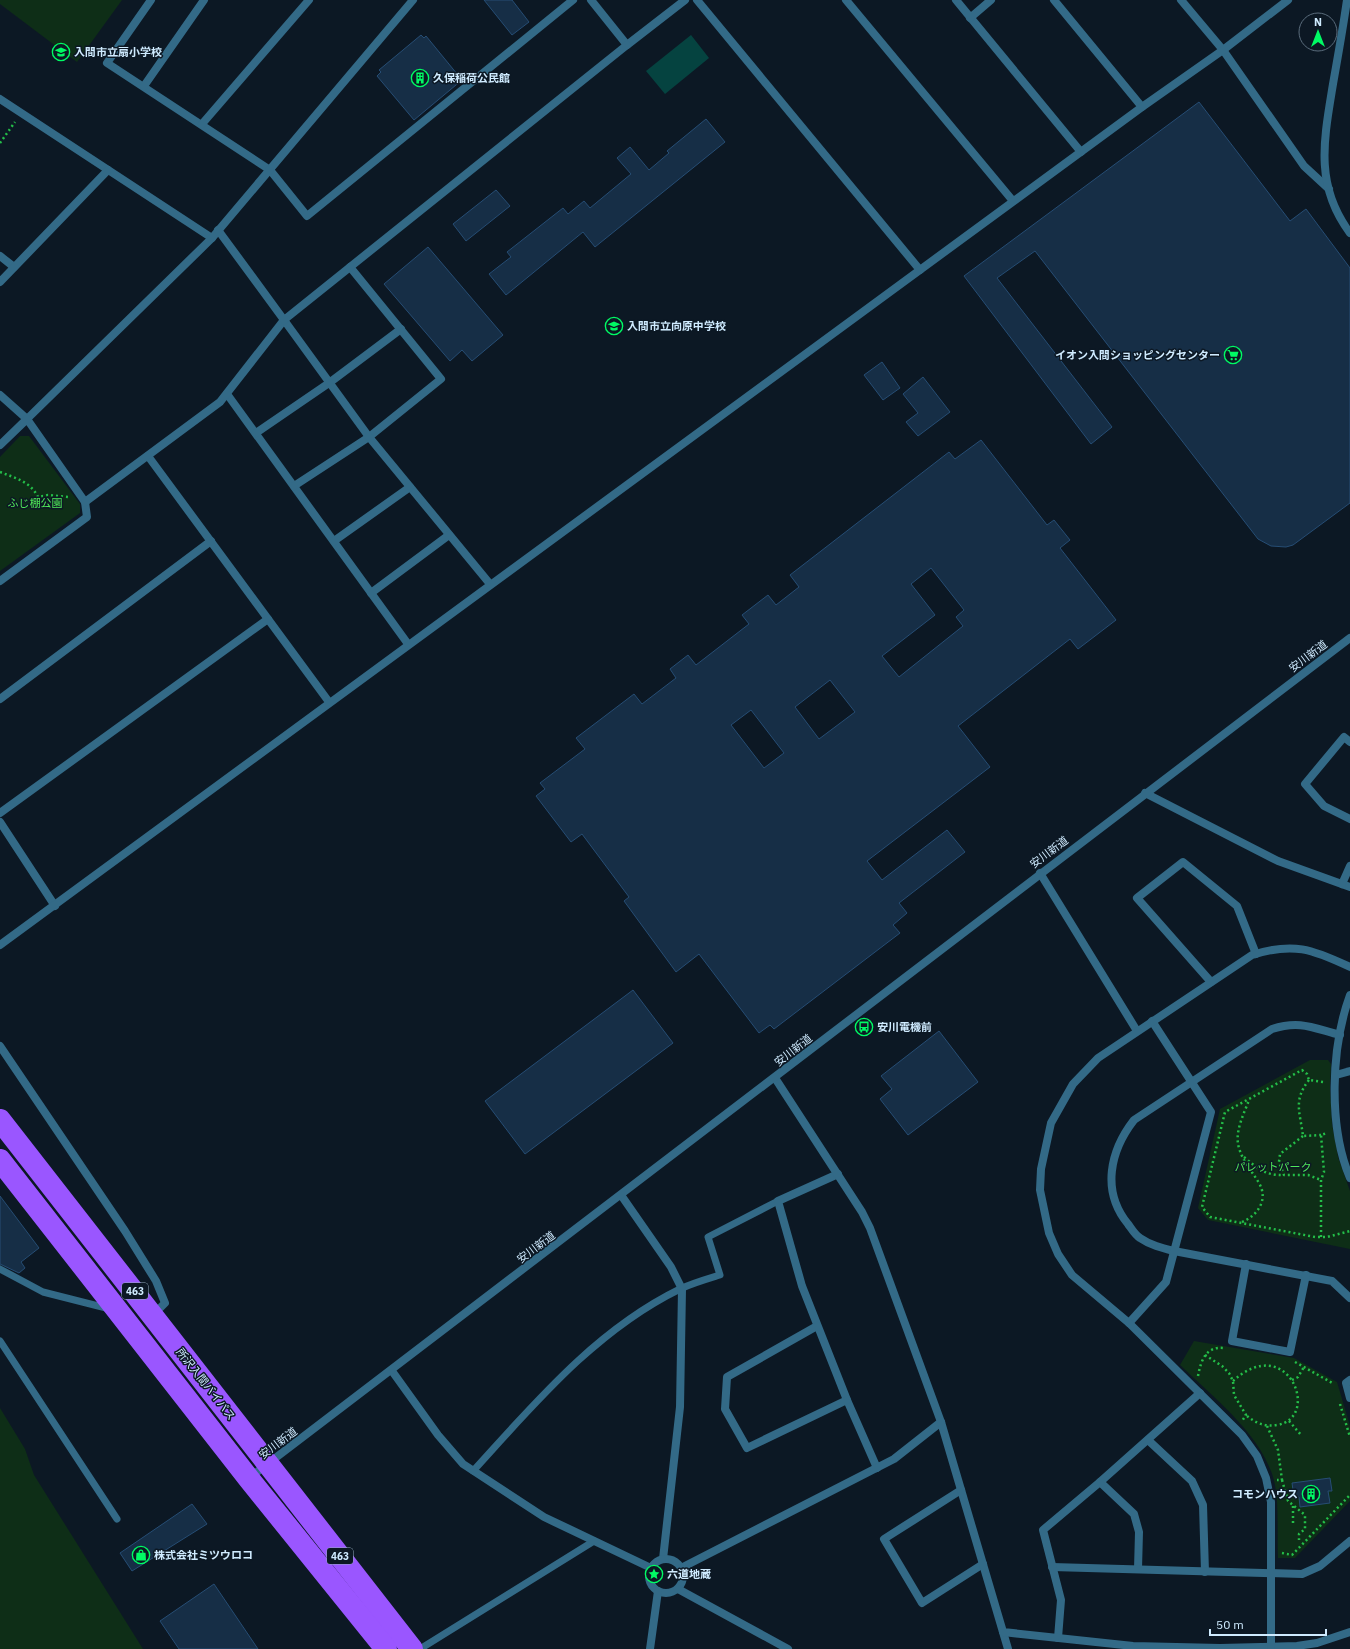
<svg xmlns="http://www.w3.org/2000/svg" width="1350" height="1649" viewBox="0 0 1350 1649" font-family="'IBM Plex Sans','Noto Sans JP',sans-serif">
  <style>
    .green { fill: #0e2e17 }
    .water { fill: #054340 }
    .building { fill: #162e46; stroke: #264d74; fill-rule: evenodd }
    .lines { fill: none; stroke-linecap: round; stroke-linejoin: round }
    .path { stroke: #24be49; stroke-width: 2.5; stroke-dasharray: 2 3; stroke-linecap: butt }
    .service { stroke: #336a87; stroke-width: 7 }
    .minor { stroke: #336a87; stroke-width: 8 }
    .tertiary { stroke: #336a87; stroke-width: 8 }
    .trunk { stroke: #9a56ff; stroke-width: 22 }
    .labels { text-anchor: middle; stroke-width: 3; stroke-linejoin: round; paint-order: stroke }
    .shield { fill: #0c1824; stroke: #94acbd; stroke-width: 1 }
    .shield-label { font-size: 10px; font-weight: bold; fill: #cfebff }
    .poi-label { font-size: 11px; font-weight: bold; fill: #cfebff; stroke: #0c1824; text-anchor: start }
    .park-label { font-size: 11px; fill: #50e958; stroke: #0c1824 }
    .street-label { font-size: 11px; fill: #cfebff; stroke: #0c1824 }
  </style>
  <rect width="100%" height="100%" fill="#0c1824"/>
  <g class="green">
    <polygon points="0,0 122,0 77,62 0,4"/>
    <polygon points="20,436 29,436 80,504 80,513 0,571 0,457"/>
    <polygon points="1310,1060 1328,1060 1331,1064 1330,1086 1332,1124 1338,1157 1350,1191 1350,1249 1208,1220 1198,1208 1220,1109"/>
    <path d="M1194,1341L1294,1358L1337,1382L1350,1426V1501L1295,1558H1278C1277,1536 1279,1505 1275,1485C1266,1438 1213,1397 1180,1365Z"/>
    <polygon points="0,1408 25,1449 34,1475 143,1649 0,1649"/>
  </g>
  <polygon class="water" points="691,35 709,58 665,94 646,71"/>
  <g class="building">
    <polygon points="484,0 512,0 529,22 512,35"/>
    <polygon points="421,35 424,38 426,36 462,80 414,120 377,76 381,72 379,70"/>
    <polygon points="1199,102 1290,221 1306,209 1350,268 1350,503 1293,545 1286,547 1271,546 1258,539 1035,251 997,278 1112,427 1091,444 964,276"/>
    <polygon points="706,119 725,142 595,247 583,232 506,295 489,274 511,257 507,252 563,208 568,214 584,201 590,208 631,174 617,158 630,147 649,170 669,153 667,151"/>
    <polygon points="496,190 510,206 466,241 453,224"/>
    <polygon points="428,247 503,335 472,361 462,350 450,361 384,284"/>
    <polygon points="882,362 900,388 883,400 864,375"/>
    <polygon points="923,377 950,412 918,436 906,422 918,413 903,394"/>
    <path d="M981,440L1047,525L1054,520L1070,540L1060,548L1116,620L1078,649L1070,639L958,726L990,767L867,861L882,880L947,830L965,852L899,903L907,913L893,925L900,933L774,1029L770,1025L759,1033L699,954L676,972L624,901L629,897L582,834L571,842L536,796L545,789L540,783L585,749L576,738L634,694L642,704L676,678L670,669L688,655L696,665L749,624L742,615L768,595L776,605L799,587L790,575L949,452L955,459ZM931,568L964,610L956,617L963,626L899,677L882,656L935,615L911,584ZM830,680L855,712L819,739L795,707ZM751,710L784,753L764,768L731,725Z"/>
    <polygon points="633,990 673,1043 525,1154 485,1101"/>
    <polygon points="939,1031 978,1082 908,1135 880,1099 892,1089 881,1076"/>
    <polygon points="0,1196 39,1248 21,1262 25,1268 19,1273 0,1264"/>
    <polygon points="1330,1478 1332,1491 1328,1491 1330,1503 1300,1507 1299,1497 1294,1497 1292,1483"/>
    <polygon points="192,1504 207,1524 132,1571 120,1553"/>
    <polygon points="214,1584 258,1649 179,1649 160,1621"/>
  </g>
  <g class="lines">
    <g class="path">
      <polyline points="0,143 15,122"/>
      <path d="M0,472C15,478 30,481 38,497L48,495L68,497"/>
      <path d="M1309,1080C1293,1100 1300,1112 1303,1136L1321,1135"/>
      <polyline points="1323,1082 1309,1080 1307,1074 1302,1070 1225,1112 1202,1207 1210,1217 1315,1237 1327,1237 1350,1231"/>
      <polyline points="1303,1136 1280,1154 1279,1162 1284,1175 1308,1175 1321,1180"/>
      <path d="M1244,1157C1257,1168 1266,1176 1284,1175"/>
      <path d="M1242,1222C1257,1216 1269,1200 1259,1183C1252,1171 1243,1162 1239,1148C1234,1132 1244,1114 1249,1100"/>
      <polyline points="1321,1237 1321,1180 1324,1172 1321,1135 1327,1133"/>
      <polyline points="1205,1355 1222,1366 1229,1373 1233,1381 1234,1395 1246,1415 1242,1421"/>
      <polyline points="1295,1362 1334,1384"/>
      <path d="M1198,1376C1201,1360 1206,1346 1224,1348"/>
      <polyline points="1292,1380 1298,1377 1304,1367"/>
      <path d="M1233,1381C1288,1331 1322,1418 1277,1425C1265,1427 1255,1423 1246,1415"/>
      <polyline points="1340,1404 1350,1437"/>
      <polyline points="1289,1421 1302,1436"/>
      <polyline points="1267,1426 1278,1450 1282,1480 1277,1480"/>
      <polyline points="1282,1480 1288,1501 1305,1515 1305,1529 1299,1534 1299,1540"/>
      <polyline points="1293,1506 1293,1525"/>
      <polyline points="1282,1553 1292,1555 1350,1495"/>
    </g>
    <g class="service">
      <polyline points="0,1269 43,1292 110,1309"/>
      <polyline points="0,1341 117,1519"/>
      <path d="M473,1471C535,1403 596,1330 680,1289C693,1283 707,1279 720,1275L708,1237L778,1201"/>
      <polyline points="420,1649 594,1541"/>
    </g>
    <g class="minor">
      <polyline points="151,0 107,63 270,170 307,216 573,0"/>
      <polyline points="591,0 627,45 685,0"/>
      <polyline points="697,0 920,270"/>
      <polyline points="846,0 1013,201"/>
      <polyline points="956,0 1081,152"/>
      <polyline points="1054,0 1142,107"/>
      <polyline points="1181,0 1223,50 1304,166 1329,189"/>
      <polyline points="970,18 991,0"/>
      <polyline points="144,86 204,0"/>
      <polyline points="0,99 212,238"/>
      <polyline points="202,124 309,0"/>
      <polyline points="0,256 14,267"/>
      <polyline points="0,282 108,170"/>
      <polyline points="227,394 408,644"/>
      <polyline points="0,395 27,419 212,238 413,0"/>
      <polyline points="256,433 329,383 401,329"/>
      <polyline points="0,445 27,419 85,502 87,517 0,581"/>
      <polyline points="148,456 329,702"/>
      <polyline points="294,486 369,437 441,379 350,267"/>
      <polyline points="85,502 220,402 284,320 369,437 490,584"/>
      <polyline points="334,541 410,487"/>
      <polyline points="371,593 449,535"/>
      <polyline points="0,699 211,541"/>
      <polyline points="1350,742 1344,737 1305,784 1324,806 1350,819"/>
      <polyline points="1145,793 1278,861 1350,887"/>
      <polyline points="0,813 268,619"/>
      <polyline points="0,822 55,906"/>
      <polyline points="1040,873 1137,1031"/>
      <polyline points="1342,884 1350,866"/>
      <polyline points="0,945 1142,107 1223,50 1288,0"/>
      <polyline points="1211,982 1137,898 1183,862 1237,906 1256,954"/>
      <path d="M1340,1035C1313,1028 1300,1020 1272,1029L1134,1120C1110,1151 1101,1191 1128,1224C1131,1228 1135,1235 1140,1238C1150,1245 1162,1248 1174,1251L1332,1281L1350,1298"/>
      <polyline points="0,1046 125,1231 156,1281 165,1303 153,1315"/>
      <polyline points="1336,1075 1350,1071"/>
      <polyline points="838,1174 778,1201 802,1286 847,1400 877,1468"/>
      <polyline points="621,1195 671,1267 682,1289 680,1407 663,1559"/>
      <polyline points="1246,1264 1232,1341 1290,1352 1306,1275"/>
      <polyline points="1129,1323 1166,1282 1211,1112 1152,1021"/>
      <polyline points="817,1326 727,1377 725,1409 747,1448 847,1400"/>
      <polyline points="392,1371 438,1435 463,1464 544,1517 651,1568"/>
      <polyline points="1350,1380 1346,1383 1350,1398"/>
      <polyline points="1148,1440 1192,1481 1203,1505 1205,1572"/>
      <polyline points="1100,1482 1134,1514 1139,1532 1138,1569"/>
      <polyline points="961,1490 884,1539 922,1603 983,1564"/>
      <circle cx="666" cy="1576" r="17"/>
      <polyline points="1052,1567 1302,1574 1320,1566 1350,1541"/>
      <polyline points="681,1568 894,1459 941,1422"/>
      <polyline points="678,1589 788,1649"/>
      <polyline points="1003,1632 1008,1649"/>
      <polyline points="1058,1638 1061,1600 1043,1530 1100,1482 1200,1393"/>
      <polyline points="650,1649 658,1591"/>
    </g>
    <g class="tertiary">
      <path d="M1347,0C1343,28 1338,56 1333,84C1324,139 1314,185 1350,233"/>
      <polyline points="218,230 284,320 627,45"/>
      <path d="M1350,995C1331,1047 1328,1126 1350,1178"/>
      <polyline points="775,1078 862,1212 870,1228 941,1422 1003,1632 1133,1646 1220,1648 1297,1646 1317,1643 1350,1632"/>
      <polyline points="249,1478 1350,638"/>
      <path d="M1271,1646V1502L1266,1478L1257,1456L1242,1435L1129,1323L1072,1275L1058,1254L1049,1233L1040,1190L1041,1169L1051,1123L1073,1084L1098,1058L1252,955C1293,942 1312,949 1350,967"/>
    </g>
    <g class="trunk">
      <polyline points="0,1120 412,1649"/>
      <polyline points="0,1160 249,1479 386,1649"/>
    </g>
  </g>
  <defs>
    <symbol id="school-ring" viewBox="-11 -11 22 22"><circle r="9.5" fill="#0c1824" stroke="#00fa64" stroke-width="1.5"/><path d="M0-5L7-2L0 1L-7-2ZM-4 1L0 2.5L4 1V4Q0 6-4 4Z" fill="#00fa64"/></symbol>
    <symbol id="building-ring" viewBox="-11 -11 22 22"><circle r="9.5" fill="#0c1824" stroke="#00fa64" stroke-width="1.5"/><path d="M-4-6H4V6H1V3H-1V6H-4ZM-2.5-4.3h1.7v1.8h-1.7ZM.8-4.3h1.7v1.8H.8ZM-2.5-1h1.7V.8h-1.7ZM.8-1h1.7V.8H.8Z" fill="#00fa64"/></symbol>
    <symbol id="supermarket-ring" viewBox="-11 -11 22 22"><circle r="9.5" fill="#0c1824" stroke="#00fa64" stroke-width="1.5"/><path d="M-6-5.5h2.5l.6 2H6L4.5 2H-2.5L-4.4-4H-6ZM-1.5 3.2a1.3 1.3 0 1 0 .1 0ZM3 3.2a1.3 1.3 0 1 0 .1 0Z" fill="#00fa64"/></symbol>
    <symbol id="bus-ring" viewBox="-11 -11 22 22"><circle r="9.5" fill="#0c1824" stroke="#00fa64" stroke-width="1.5"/><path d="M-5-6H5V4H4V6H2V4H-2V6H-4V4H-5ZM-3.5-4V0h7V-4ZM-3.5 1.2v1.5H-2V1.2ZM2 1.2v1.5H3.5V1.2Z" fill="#00fa64"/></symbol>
    <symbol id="shop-ring" viewBox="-11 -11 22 22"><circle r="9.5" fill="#0c1824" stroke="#00fa64" stroke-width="1.5"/><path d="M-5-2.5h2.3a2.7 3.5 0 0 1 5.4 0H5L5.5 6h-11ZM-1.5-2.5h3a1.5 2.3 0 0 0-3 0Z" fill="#00fa64"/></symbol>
    <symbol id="sight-ring" viewBox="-11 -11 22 22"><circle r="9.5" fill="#0c1824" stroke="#00fa64" stroke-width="1.5"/><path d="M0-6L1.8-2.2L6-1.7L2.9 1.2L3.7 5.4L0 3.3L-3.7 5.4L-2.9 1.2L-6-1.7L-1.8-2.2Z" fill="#00fa64"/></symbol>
  </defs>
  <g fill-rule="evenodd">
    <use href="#school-ring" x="51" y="42" width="20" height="20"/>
    <use href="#building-ring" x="410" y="68" width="20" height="20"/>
    <use href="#school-ring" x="604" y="316" width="20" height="20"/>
    <use href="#supermarket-ring" x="1223" y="345" width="20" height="20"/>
    <use href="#bus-ring" x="854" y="1017" width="20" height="20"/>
    <use href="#building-ring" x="1301" y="1484" width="20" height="20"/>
    <use href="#shop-ring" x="131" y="1545" width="20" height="20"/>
    <use href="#sight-ring" x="644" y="1564" width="20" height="20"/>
  </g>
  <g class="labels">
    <g class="shield">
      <rect x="122" y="1283" width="26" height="16" rx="3"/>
      <rect x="327" y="1548" width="26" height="16" rx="3"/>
    </g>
    <g class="shield-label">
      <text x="135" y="1295">463</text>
      <text x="340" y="1560">463</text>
    </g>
    <g class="poi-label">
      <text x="74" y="56">入間市立扇小学校</text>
      <text x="433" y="82">久保稲荷公民館</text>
      <text x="627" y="330">入間市立向原中学校</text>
      <text x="1220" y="359" text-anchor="end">イオン入間ショッピングセンター</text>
      <text x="877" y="1031">安川電機前</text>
      <text x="1298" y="1498" text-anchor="end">コモンハウス</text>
      <text x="154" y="1559">株式会社ミツウロコ</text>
      <text x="667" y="1578">六道地蔵</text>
    </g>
    <g class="park-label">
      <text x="35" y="507">ふじ棚公園</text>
      <text x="1273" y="1171">パレットパーク</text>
    </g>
    <g class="street-label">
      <text transform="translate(1308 656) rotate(-37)" y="4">安川新道</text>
      <text transform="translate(1049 852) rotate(-37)" y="4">安川新道</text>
      <text transform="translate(793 1050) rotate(-38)" y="4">安川新道</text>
      <text transform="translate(536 1247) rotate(-37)" y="4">安川新道</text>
      <text transform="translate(206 1384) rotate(52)" y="4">所沢入間バイパス</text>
      <text transform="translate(278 1443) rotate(-37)" y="4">安川新道</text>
    </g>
  </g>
  <g transform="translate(1318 32)"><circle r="19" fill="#0c1824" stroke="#5a6c7c"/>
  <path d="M0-3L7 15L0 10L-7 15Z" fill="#00fa64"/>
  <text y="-6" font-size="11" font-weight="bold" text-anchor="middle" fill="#cfebff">N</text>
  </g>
  <path d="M1210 1629v6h116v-6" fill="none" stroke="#cfebff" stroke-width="2"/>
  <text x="1216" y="1629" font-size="12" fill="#cfebff" stroke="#0c1824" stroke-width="3" paint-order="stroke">50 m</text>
</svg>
